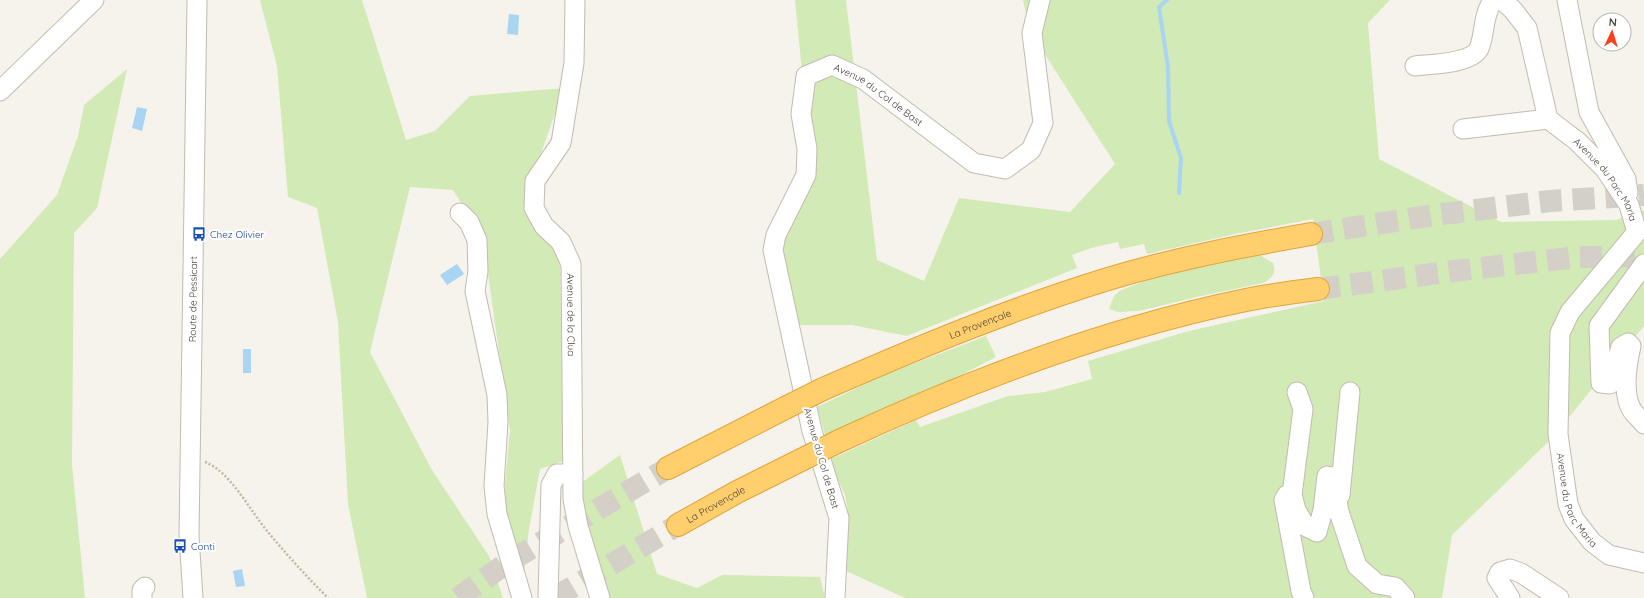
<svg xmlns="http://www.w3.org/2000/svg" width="1644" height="598" viewBox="0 0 1644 598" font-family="Quicksand,sans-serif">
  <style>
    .green { fill: #d2eab5 }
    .water { fill: #a9d4f2 }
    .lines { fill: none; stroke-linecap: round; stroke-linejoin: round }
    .stream { stroke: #a9d4f2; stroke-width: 4 }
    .highway-tunnel { stroke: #d4d0c8; stroke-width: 22; stroke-dasharray: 22 11; stroke-linecap: butt }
    .minor-casing { stroke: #c2bbae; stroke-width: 21 }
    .highway-casing { stroke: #e0a43c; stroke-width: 24 }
    .path { stroke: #c4b79f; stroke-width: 2.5; stroke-dasharray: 2 2; stroke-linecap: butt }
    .minor { stroke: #fff; stroke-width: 19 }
    .highway { stroke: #ffcf6e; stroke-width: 22 }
    .highway-bridge-casing { stroke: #e0a43c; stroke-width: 24; stroke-linecap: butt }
    .highway-bridge { stroke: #ffcf6e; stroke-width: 22 }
    .labels { text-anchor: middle; stroke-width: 4; stroke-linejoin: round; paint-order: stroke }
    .street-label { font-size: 10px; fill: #4b4439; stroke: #fff }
    .transit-label { font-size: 10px; fill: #164399; stroke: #fff; text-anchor: start }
  </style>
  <rect width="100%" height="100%" fill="#f6f3ec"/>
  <g class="green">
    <polygon points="260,0 362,0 406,140 435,131 470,96 564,88 539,159 525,186 560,253 563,461 540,469 529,529 523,583 502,517 510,430 483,238 453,190 410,187 370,352 432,470 489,556 503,598 367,598 348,504 338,322 317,208 288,197 277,66"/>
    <polygon points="795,0 846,0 877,260 924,281 959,198 1070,212 1115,164 1030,31 1023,0 1390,0 1368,23 1379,159 1501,222 1616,220 1644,210 1644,326 1550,440 1452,535 1442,598 905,598 842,569 848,513 845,495 829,460 916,420 920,427 1008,396 1045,392 1092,379 1088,361 1189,331 1324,301 1313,219 1235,234 1147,254 1144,244 1120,249 1118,242 1091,248 1072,255 1077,268 907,336 852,325 797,325 781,251 782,240 811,164"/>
    <polygon points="127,69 97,208 74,233 72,464 85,598 0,598 0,259 57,195 78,136 84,105"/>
    <path d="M1260,255L1273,263C1277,274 1272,278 1263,283L1201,296L1139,311L1118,312L1109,309L1114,296L1121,290L1148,280L1196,268Z"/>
    <polygon points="986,336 996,357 946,383 825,435 817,407 884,375"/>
    <polygon points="620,455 657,574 697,588 722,575 820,577 825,598 607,598 579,504 581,483"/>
  </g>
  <g class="water">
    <polygon points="509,14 519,15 518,35 507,34"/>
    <polygon points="137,107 147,109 142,131 132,128"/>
    <polygon points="457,264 464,274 447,285 440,275"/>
    <rect x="243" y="349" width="8" height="24"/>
    <polygon points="242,569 245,586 236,587 233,571"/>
  </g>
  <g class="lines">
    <polyline class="stream" points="1167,0 1159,7 1168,67 1169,121 1181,158 1179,193"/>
    <g class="highway-tunnel">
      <polyline points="1311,234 1434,215 1550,201 1644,195"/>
      <polyline points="1318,289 1454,271 1578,257 1644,256"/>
      <polyline points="458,598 508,562 668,468"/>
      <polyline points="554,598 678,525"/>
    </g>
    <defs>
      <g id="minor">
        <path id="s1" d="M575,0L574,63L561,143L535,181L534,208L544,226L561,242L571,264L573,499L578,526L600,598"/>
        <polyline points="1567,0 1589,112 1626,179 1628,193"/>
        <path id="s2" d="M1415,66C1431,64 1475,64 1480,46C1485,31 1483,16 1492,2L1502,0L1513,10L1527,28L1548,119L1577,141L1605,169L1629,205L1637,232L1570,312L1560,333L1558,434L1568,504L1574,519L1592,542L1609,555L1644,563"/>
        <polyline points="0,91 94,0"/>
        <polyline points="1463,129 1548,119"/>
        <polyline points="460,213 469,222 477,240 478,271 475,291 497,395 498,422 494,486 497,514 522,598"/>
        <path d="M1644,264L1599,326L1601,383L1610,384L1621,347L1628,343L1631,346C1627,363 1621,397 1634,413C1637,417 1640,418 1644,424"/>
        <polyline points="1292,495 1303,409 1297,392"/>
        <polyline points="1340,495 1350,392"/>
        <polyline points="142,598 142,590 145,587"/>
        <path id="s3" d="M193,598L189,536L197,0"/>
        <polyline points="548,598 551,485 557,474 573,474"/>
        <path id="s4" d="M835,598L839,518L812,431L773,250L776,235L806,175L807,149L801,114L806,76L832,65L863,79L974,163L1005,169L1031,150L1043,123L1032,33L1040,0"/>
        <polyline points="1304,598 1301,591 1284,500 1287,495 1292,495 1296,510 1305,526 1317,532 1323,510 1327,476 1333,477 1339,512 1357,566 1377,584 1395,587 1405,598"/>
        <polyline points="1510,598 1497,578 1500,572 1510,569 1521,573 1559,598"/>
      </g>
      <g id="highway">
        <path id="s5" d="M823,389C917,348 1010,309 1108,279C1174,259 1243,246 1311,234"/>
        <path d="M837,442C968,381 1104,329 1246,300C1270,295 1294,292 1318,289"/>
        <polyline points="668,468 785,408"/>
        <path id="s6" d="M678,525L737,492L801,460"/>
      </g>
    </defs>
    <use href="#minor" class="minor-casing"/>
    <use href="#highway" class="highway-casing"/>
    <path class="path" d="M205,462C231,472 250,511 268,532C287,555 307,577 328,598"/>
    <use href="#minor" class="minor"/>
    <use href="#highway" class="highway"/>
    <defs>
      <g id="highway-bridge">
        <polyline points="785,408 823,389"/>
        <polyline points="801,460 837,442"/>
      </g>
    </defs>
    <use href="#highway-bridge" class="highway-bridge-casing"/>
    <use href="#highway-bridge" class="highway-bridge"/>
  </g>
  <defs>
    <symbol id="bus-bare" viewBox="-9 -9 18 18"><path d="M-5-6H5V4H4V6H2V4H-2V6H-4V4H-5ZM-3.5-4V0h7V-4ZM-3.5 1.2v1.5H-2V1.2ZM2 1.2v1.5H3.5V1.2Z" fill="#1a4fb4" stroke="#fff" stroke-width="2.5" paint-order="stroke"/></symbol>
  </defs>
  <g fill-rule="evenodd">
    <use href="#bus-bare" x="189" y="224" width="20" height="20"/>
    <use href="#bus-bare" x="170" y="536" width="20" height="20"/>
  </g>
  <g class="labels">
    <g class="street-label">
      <text dy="4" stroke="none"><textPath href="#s4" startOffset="622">Avenue du Col de Bast</textPath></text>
      <text dy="4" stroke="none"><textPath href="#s2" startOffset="343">Avenue du Parc Maria</textPath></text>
      <text dy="4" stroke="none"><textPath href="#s3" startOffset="299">Route de Pessicart</textPath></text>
      <text dy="4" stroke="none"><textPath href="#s1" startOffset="336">Avenue de la Clua</textPath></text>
      <text dy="4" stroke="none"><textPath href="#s5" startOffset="170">La Provençale</textPath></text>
      <text transform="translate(822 458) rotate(74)" y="4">Avenue du Col de Bast</text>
      <text dy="4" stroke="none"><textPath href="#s2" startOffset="704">Avenue du Parc Maria</textPath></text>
      <text dy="4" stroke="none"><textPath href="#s6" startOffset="43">La Provençale</textPath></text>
    </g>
    <g class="transit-label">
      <text x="210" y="238">Chez Olivier</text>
      <text x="191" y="550">Conti</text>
    </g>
  </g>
  <g transform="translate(1612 32) rotate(4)"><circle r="19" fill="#ffffff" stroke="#b7b4b0"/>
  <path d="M0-3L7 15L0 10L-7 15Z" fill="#fc3f1d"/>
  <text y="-6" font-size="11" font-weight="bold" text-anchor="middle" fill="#4b4439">N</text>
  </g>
</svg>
